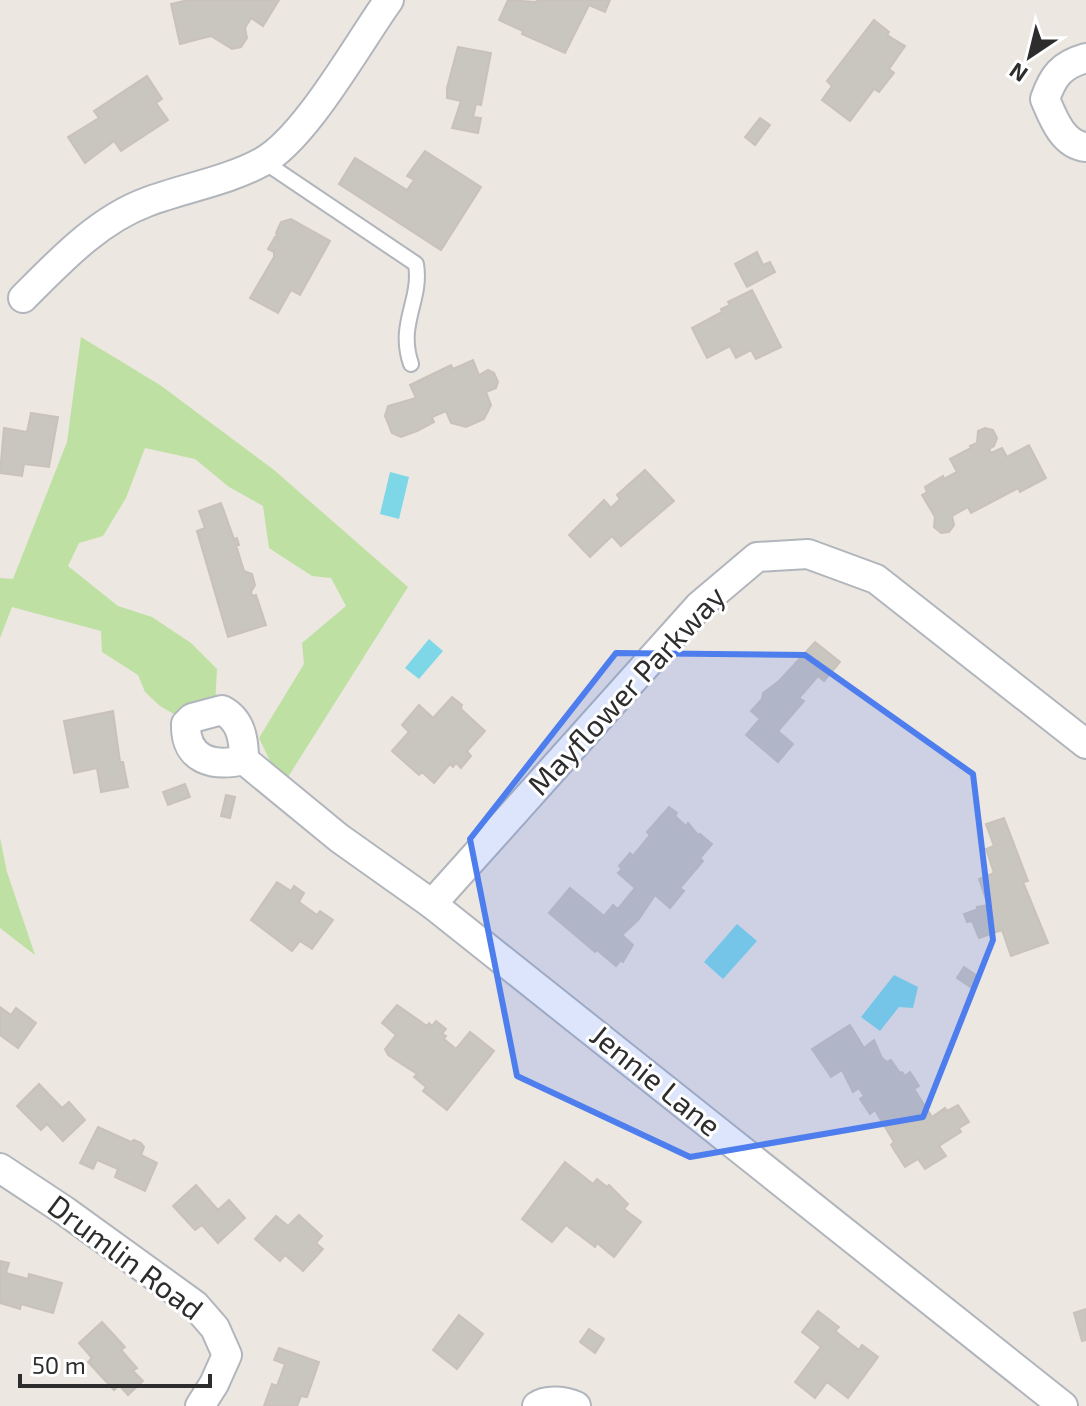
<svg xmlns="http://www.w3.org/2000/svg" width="1086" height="1406" viewBox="0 0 1086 1406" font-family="'Exo 2',sans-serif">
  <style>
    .green { fill: #bee0a2 }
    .water { fill: #7dd7e7 }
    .building { fill: #c9c5bf; stroke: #c9c2ba; stroke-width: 2 }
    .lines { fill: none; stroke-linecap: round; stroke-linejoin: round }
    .lane-casing { stroke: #b1b5bc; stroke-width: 18 }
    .street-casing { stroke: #b1b5bc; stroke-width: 32 }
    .lane { stroke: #fff; stroke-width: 14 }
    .street { stroke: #fff; stroke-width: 28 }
    .marked { fill: #4e7eed; fill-opacity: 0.2; stroke: #4e7eed; stroke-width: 6; stroke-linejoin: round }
    .labels { text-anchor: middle; stroke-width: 6; stroke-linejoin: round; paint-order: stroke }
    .street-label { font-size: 30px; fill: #2d2d2d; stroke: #fff }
  </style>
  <rect width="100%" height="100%" fill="#ede7e1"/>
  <g class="green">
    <polygon points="81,337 160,385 274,470 408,587 288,777 271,763 259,738 304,664 302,643 346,606 331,578 312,576 269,548 263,506 229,487 195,459 145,448 126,498 103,536 79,543 68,566 118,606 152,617 191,643 217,669 215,707 179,717 160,706 145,692 138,675 102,652 101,631 12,607 0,638 0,578 13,579 67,442"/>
    <polygon points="0,838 7,872 35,955 0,928"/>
  </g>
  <g class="water">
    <polygon points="390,472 409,477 399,519 380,514"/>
    <polygon points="429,639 443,651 419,679 405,668"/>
    <polygon points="737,924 757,941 723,979 704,962"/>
    <polygon points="894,975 918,987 913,1008 899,1007 880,1031 861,1017"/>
  </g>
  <g class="building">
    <polygon points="188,0 279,0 263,26 251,18 245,28 247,38 241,47 232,49 211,36 180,44 171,4"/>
    <polygon points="508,0 536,2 537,0 610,0 605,12 589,5 565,53 522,34 523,31 499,20"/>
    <polygon points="874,20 889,32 887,35 905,46 889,69 894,73 879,92 874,89 850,121 822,100 832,86 827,81"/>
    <polygon points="458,47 491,53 481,105 476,104 473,117 481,118 478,133 452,128 461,101 447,98 447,88"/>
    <polygon points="147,76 162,99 156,103 168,120 121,151 114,141 85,163 68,137 99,118 94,111"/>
    <polygon points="760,118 770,125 755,145 745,137"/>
    <polygon points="425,151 481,187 441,250 339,184 355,158 407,190 414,180 407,176"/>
    <polygon points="291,219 330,241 300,295 291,290 278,313 250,298 274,257 274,252 268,249 275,237 278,239 276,233 281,222"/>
    <polygon points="757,252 763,265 770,262 775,272 747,287 735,264"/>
    <polygon points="752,290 781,347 756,359 751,350 736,358 730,346 707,358 692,328 722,312 721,309 730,305 728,302"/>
    <polygon points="473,360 479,375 488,370 494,373 498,382 496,388 486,392 491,405 484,419 466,427 451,423 446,411 432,417 434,422 417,431 401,437 392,433 385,416 388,406 416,398 410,385 451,365 453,369"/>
    <polygon points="31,413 58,417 49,467 24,464 22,476 0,473 4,428 27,432"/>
    <polygon points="985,428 993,430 997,438 994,446 989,449 991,453 1002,448 1007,457 1029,445 1046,478 1020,492 1018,488 971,513 968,507 952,516 954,525 949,532 941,533 934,527 935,517 922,495 927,492 925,487 943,476 944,479 957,472 950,459 971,448 970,446 977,443 978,431"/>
    <polygon points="645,470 674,501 621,546 612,536 590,557 569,535 604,500 611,508 620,499 617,495"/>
    <polygon points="221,503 234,539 237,538 239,545 236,545 244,571 252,574 255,585 251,592 252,596 256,595 266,625 228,637 197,531 205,528 199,511"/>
    <polygon points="815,642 840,662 824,681 818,676 799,698 804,701 778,731 793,744 778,762 746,735 760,719 751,711 762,699 763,693 779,681"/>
    <polygon points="452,697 462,705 461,709 485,731 467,751 471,756 461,768 456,763 453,767 450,764 434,783 422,772 419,775 392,751 409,732 402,725 419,705 433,718"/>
    <polygon points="113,711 120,762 123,762 128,787 101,792 97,768 74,773 64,721"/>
    <polygon points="185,784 190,797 168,805 163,792"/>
    <polygon points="226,795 235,797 230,818 221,816"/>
    <polygon points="669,807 677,813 675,816 686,826 688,823 698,835 700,834 712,844 700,858 703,861 680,888 684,891 670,908 655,895 639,919 622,935 633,945 623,962 621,960 616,966 597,950 595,952 549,913 570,888 604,916 613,905 618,909 635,888 618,873 622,869 619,866 630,853 633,856 650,835 647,832"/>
    <polygon points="1004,818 1028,881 1023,882 1048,943 1011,956 1002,930 979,938 972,921 967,922 964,914 978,909 977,907 988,905 979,879 994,873 986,849 994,846 986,824"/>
    <polygon points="277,882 291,891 294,886 304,893 299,902 317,915 320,911 333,920 312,949 300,941 292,951 251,920"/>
    <polygon points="964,967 979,977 972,988 957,978"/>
    <polygon points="397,1005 427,1026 429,1023 432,1026 436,1021 446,1029 442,1034 446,1036 444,1039 456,1049 470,1032 494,1051 447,1110 423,1091 426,1087 414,1077 417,1074 388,1055 385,1049 396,1035 382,1023"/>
    <polygon points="0,1007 11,1015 16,1008 36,1023 18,1048 0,1035"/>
    <polygon points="850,1025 864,1048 874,1040 882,1058 887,1062 891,1060 900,1073 902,1072 905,1076 910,1072 919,1086 914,1089 932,1117 945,1108 947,1111 958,1105 969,1122 959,1128 961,1132 939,1146 946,1156 925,1169 918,1159 905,1167 891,1145 894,1142 875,1110 870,1114 860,1099 864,1096 859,1088 853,1092 842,1070 831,1077 812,1049"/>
    <polygon points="39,1084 62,1108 69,1102 85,1120 63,1141 47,1124 41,1130 17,1106"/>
    <polygon points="98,1127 131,1142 134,1140 141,1143 144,1147 141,1155 157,1163 145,1191 115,1177 118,1169 97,1160 93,1169 80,1163"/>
    <polygon points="565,1162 593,1184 597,1179 607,1187 609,1185 628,1204 624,1209 641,1222 614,1257 597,1243 595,1247 566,1225 552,1242 522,1219"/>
    <polygon points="196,1185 218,1210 229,1200 245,1218 218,1243 202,1225 195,1230 173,1206"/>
    <polygon points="299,1215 322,1236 316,1243 323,1249 303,1271 285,1255 280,1261 255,1239 276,1216 288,1226"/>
    <polygon points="0,1261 9,1263 6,1273 28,1279 29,1274 62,1283 53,1313 21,1304 20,1309 0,1303"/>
    <polygon points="1086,1309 1086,1340 1082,1341 1074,1313"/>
    <polygon points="818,1311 839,1327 835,1331 859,1350 862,1345 878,1357 848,1398 827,1382 815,1398 795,1382 821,1347 802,1332"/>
    <polygon points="459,1315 483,1334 457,1369 433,1350"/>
    <polygon points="102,1322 125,1347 121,1350 137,1368 133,1371 143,1381 128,1395 119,1385 114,1390 88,1362 92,1358 79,1343"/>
    <polygon points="589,1329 604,1339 595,1353 580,1342"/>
    <polygon points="279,1348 319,1362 307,1397 301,1396 297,1406 264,1406 272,1384 277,1386 285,1364 274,1360"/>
  </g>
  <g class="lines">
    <defs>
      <path id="lane" d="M263,161L416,264C422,301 397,323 411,364"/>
      <g id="street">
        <path d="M1086,58C1061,65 1053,76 1045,99C1053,118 1063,145 1086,147"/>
        <path d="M23,298C59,262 98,220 147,202C184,188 227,181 262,162C306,138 358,43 389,0"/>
        <path d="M222,710C241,720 244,739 244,760C214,767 185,761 186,724L192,718Z"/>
        <polyline points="244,760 339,838 432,904 1063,1406"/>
        <polyline points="432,904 699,606 757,557 808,554 876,579 1086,744"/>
        <polyline points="0,1168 65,1211 195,1305 215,1328 227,1355 214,1384 200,1406"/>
        <path d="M537,1406C547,1399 565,1401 576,1406"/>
      </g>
    </defs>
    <use href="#lane" class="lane-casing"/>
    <use href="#street" class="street-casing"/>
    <use href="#lane" class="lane"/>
    <use href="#street" class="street"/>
  </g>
  <path class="marked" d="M616,653L805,655L973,774L993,940L923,1117L690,1157L517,1076L470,839Z"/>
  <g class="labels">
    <g class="street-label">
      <text transform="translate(627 691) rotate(-47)" y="10">Mayflower Parkway</text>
      <text transform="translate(655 1081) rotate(39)" y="10">Jennie Lane</text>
      <text transform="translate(125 1258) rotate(37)" y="10">Drumlin Road</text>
    </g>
  </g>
  <g transform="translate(1030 56) rotate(215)" stroke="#ffffff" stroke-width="6" paint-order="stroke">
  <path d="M0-6L14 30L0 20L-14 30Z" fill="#2d2d2d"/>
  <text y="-12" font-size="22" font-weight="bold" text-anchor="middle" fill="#2d2d2d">N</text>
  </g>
  <path d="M20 1374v12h190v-12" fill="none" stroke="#2d2d2d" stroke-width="4"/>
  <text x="32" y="1374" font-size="24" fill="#2d2d2d" stroke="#ffffff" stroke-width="6" paint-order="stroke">50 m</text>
</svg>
